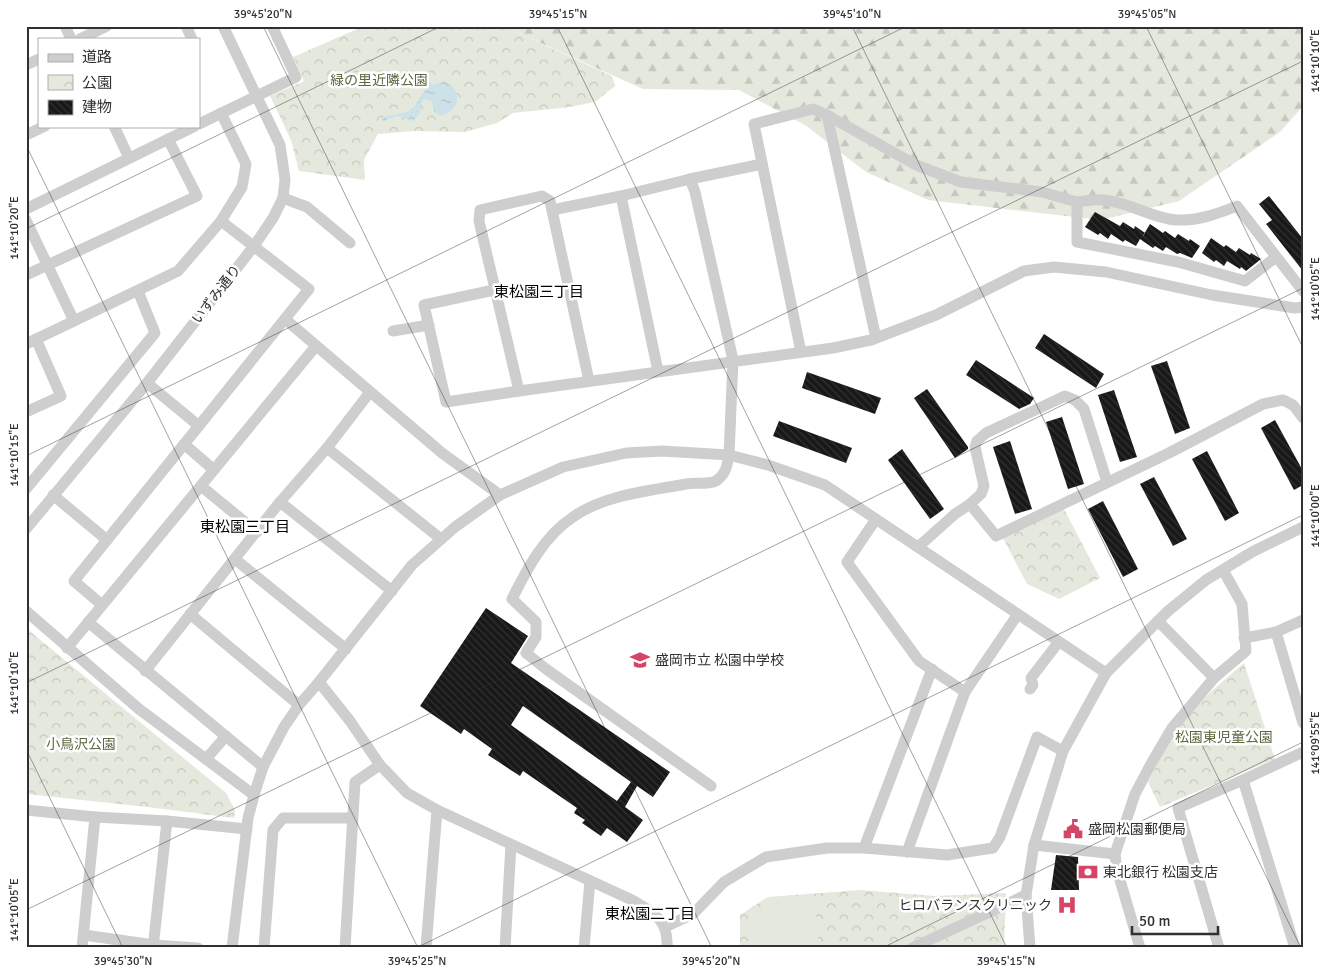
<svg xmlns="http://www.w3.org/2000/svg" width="1329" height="974" viewBox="0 0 1329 974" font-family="Signika,'Noto Sans JP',sans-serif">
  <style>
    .forest { fill: url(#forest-firs) }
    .park { fill: url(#park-crowns) }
    .garden { fill: #e5e9dd }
    .water { fill: url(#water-ripples) }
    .building { fill: url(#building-back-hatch); fill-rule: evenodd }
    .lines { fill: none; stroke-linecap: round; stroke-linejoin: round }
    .minor { stroke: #cecece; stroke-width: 11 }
    .ticks { fill: none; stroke: #313131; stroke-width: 1; stroke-opacity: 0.45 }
    .labels { text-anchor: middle; stroke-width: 5; stroke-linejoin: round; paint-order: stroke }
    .park-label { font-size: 14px; fill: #5a6942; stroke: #fff }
    .street-label { font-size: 14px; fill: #313131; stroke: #fff }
    .poi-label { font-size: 14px; fill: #313131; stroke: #fff; text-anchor: start }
    .neighbourhood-label { font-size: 15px; fill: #000; stroke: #fff }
    .neatline { fill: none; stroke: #313131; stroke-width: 2 }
    .ticks-label { font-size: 12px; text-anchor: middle; fill: #313131 }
  </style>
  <defs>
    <pattern id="forest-firs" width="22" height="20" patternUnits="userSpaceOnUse" patternTransform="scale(1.25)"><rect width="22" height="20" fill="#e5e9dd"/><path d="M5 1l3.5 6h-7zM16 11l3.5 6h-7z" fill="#c5c8be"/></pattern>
    <pattern id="park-crowns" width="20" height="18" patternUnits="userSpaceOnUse" patternTransform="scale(1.25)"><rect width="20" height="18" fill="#e5e9dd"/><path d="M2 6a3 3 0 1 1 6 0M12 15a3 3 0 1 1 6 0" fill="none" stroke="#c5c8be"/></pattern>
    <pattern id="water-ripples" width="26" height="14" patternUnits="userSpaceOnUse" patternTransform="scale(1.25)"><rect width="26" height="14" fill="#cce1e8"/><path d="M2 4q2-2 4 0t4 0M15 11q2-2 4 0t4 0" fill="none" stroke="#b0c2c7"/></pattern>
    <pattern id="building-back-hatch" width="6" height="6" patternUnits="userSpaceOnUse" patternTransform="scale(1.25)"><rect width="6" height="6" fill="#181818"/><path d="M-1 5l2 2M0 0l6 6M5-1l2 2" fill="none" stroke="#313131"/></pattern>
  </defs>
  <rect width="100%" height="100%" fill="#fff"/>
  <polygon class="forest" points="503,26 1303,26 1303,106 1280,132 1179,201 1101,220 928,200 866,172 805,125 739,90 643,89"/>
  <g class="park">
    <polygon points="364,26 503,26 612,76 615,86 595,102 570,107 513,113 497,123 465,132 414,131 378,134 364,160 365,180 299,171 291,140 270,96 304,81 293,57"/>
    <polygon points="1064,509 1100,578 1059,599 1027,584 1003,538"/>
    <polygon points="26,628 226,793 235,810 234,818 147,807 26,794"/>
    <path d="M1244,663L1275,759L1160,807L1148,782C1155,769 1161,754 1169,741C1187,711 1217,686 1244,663Z"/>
    <polygon points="860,890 935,896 1006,893 1004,948 740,948 740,915 768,897"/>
  </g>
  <path class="garden" d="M814,899L819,948H751C750,942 748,934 748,928C751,899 794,901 814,899Z"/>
  <path class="water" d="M430,82L433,85C443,81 449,82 456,91C460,105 454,110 442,116L434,112L432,101L424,99L421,103C421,112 420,116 412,121L397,116L383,121L382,117C392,114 406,115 414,107C419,101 420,94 426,90L423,87Z"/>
  <g class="building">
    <polygon points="1269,196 1303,239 1303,271 1266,224 1272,220 1259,204"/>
    <polygon points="1095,212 1120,226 1123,222 1134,229 1135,226 1145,233 1141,239 1150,224 1163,233 1165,231 1175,238 1178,234 1189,241 1190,239 1200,246 1192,258 1180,253 1177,254 1166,247 1163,251 1155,246 1153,248 1140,239 1136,246 1125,240 1123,242 1111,234 1108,239 1100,233 1098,235 1085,227"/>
    <polygon points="1211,238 1224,247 1226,245 1236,252 1239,248 1250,255 1251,253 1261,259 1246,271 1241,267 1240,269 1227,261 1224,266 1216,260 1214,262 1202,253"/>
    <polygon points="1044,334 1104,374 1096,388 1035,348"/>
    <polygon points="976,360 1034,398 1030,404 1019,409 966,375"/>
    <polygon points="1167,361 1190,428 1175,434 1151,366"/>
    <polygon points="807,372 881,398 875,414 802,388"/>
    <polygon points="927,389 968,447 968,449 955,458 914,398"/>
    <polygon points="1114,390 1137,457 1120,462 1098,395"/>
    <polygon points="1062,417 1084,484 1068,489 1046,422"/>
    <polygon points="1275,420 1303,471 1303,485 1294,490 1261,428"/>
    <polygon points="779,421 852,448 846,463 773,436"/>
    <polygon points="1010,441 1032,509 1015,514 993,447"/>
    <polygon points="902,449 944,509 930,519 888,460"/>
    <polygon points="1207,451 1239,513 1225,521 1192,459"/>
    <polygon points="1154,477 1187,539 1173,546 1140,484"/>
    <polygon points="1103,501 1138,569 1123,577 1088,509"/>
    <path d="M486,608L528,636L511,663L670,772L653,797L637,786L625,807L643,820L627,842L607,828L601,836L582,823L585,820L574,813L577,808L523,771L520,776L488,755L492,749L464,729L461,734L420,706ZM523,706L631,782L617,801L511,725Z"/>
    <polygon points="1056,855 1078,857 1079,890 1051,890"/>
  </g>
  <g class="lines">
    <g class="minor">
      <polyline points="65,26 71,39"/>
      <polyline points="186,26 192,39"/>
      <polyline points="80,39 107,26"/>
      <polyline points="26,65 39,59"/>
      <polyline points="827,115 916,165 961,182 1042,192 1077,202"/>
      <polyline points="199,124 296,77 272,26"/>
      <polyline points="114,126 129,158"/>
      <polyline points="26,135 45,126"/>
      <polyline points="690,179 762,164"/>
      <polyline points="283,198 307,207 350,243"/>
      <polyline points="26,209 195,126"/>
      <polyline points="552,210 621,196"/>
      <polyline points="26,220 74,321"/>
      <path d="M1276,257L1245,281L1178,262L1077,242V202C1086,201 1096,199 1104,200C1129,202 1151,218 1176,220C1198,221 1217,214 1237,206L1303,291"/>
      <polyline points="26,275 197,196 168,139"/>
      <polyline points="494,290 424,305 446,402 519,391 479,221 480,210 542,196 550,201 589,381"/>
      <polyline points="285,319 442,453 500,495"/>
      <polyline points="393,331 429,325"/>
      <polyline points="26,344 178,271 221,221 242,187 246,164 221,113"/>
      <polyline points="801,352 754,124 813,109 827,115 876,338"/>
      <path d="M658,371L621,196L690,179L695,192L733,360L729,455C727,466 726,474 716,481C708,485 695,482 686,484C649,491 604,495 573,517C544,536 527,569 512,599L536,622V637L526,653L546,669L711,786"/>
      <polyline points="147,383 199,426"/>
      <polyline points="519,391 833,348 871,340 936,315 1024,271 1054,267 1106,272 1212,295 1295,308 1303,307"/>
      <polyline points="26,412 61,396 36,339"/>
      <polyline points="184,444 214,470"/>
      <polyline points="327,448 441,539"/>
      <polyline points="201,486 257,532"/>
      <polyline points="26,489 155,333 138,291"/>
      <polyline points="53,495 107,540"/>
      <polyline points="280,502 392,591"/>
      <polyline points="970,504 981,494 984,486 975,447 977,441 986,433 1065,396 1075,400 1084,409 1107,482"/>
      <polyline points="876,519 847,562 919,661 965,692"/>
      <polyline points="26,529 147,383 254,246 273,218 283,198 285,179 280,145 223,26"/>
      <polyline points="918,547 955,514 970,504 996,536 1169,453 1263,404 1283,400 1293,405 1303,418"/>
      <polyline points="236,560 346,649"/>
      <polyline points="102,605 74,581 309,289 221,221"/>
      <polyline points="26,611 139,709 254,795"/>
      <polyline points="190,614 299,705"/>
      <polyline points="1303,620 1276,632 1303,723"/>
      <polyline points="88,622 263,767"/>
      <polyline points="1244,638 1276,632"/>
      <polyline points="67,648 316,346"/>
      <polyline points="145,671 280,502 327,448 370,392"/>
      <polyline points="1214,678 1246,651 1242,604 1223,570"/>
      <path d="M319,682L350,721L380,765L407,793L437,810L632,900C653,912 669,920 667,948"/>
      <polyline points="1030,689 1033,685 1031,678 1058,643"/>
      <polyline points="206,759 226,736"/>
      <polyline points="1243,780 1303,752"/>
      <polyline points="26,810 95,817 82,948"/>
      <polyline points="95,817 167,821"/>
      <polyline points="1034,845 1115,854"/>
      <polyline points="864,848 932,669"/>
      <polyline points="907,852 965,692 1018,614"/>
      <polyline points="665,927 693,914 724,882 766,857 827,848 864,848 947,855 993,848 1000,837 1037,737 1063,751"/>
      <polyline points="84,935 154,945 198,948"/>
      <polyline points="153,948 167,821 247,829"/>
      <polyline points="232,948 248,818 254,795 263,767 284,727 299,705 319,682 412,565 455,527 500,495 563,467 626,453 662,451 729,455 768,465 825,485 1106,673"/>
      <polyline points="264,948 273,830 283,818 352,818"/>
      <polyline points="345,948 355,782 380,765"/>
      <polyline points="426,948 437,810"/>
      <polyline points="505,948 511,845"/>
      <polyline points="584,948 590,881"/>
      <polyline points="912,948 1026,895"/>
      <polyline points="1030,948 1026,895 1034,845 1063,751 1106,673 1168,611 1206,580 1252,552 1303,527"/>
      <polyline points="1140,948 1117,870 1115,854 1135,794 1152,762 1172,728 1214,678 1158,621"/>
      <polyline points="1219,948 1178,808 1243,780 1295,948"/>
    </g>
  </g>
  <path class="ticks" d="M263,26L712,948M557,26L1007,948M852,26L1301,948M1146,26L1303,348M26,145L418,948M26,229L441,26M26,456L907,26M26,683L1303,61M26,749L123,948M26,910L1303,288M416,948L1303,515M882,948L1303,742"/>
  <defs>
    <symbol id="school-bare" viewBox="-9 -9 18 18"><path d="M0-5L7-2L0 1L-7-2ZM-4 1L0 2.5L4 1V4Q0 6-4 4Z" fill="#d54666" stroke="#fff" stroke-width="2.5" paint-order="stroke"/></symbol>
    <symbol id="civic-bare" viewBox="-9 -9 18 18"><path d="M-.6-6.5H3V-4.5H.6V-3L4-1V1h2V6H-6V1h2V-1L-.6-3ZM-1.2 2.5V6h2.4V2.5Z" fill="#d54666" stroke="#fff" stroke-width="2.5" paint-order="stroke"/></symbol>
    <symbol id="bank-bare" viewBox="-9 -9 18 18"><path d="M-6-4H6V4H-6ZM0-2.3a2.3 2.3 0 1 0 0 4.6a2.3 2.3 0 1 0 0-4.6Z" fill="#d54666" stroke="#fff" stroke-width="2.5" paint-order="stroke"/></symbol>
    <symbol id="hospital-bare" viewBox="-9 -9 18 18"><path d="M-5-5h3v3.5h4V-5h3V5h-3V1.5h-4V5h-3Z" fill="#d54666" stroke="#fff" stroke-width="2.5" paint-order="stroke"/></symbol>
  </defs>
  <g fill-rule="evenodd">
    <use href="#school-bare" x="626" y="646" width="28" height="28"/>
    <use href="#civic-bare" x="1059" y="815" width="28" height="28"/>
    <use href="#bank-bare" x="1074" y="858" width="28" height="28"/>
    <use href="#hospital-bare" x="1053" y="891" width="28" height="28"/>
  </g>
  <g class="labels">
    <g class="park-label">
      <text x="379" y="85">緑の里近隣公園</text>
      <text x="1224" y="742">松園東児童公園</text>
      <text x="81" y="749">小鳥沢公園</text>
    </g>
    <g class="street-label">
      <text transform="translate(216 294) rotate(-52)" y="5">いずみ通り</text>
    </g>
    <g class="poi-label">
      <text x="655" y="665">盛岡市立 松園中学校</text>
      <text x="1088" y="834">盛岡松園郵便局</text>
      <text x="1103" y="877">東北銀行 松園支店</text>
      <text x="1052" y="910" text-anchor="end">ヒロバランスクリニック</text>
    </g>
    <g class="neighbourhood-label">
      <text x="539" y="297">東松園三丁目</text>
      <text x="245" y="532">東松園三丁目</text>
      <text x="650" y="919">東松園二丁目</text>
    </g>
  </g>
  <rect width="1329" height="974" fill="none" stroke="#ffffff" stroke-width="55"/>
  <rect x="38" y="38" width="162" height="90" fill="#ffffff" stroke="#adadad"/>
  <rect x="48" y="54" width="25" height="8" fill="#cecece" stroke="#adadad"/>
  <text x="82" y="62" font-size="15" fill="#313131">道路</text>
  <rect x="48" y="75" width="25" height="15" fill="url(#park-crowns)" stroke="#adadad"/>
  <text x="82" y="88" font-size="15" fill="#313131">公園</text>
  <rect x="48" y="100" width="25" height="15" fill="url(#building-back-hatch)" stroke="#adadad"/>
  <text x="82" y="112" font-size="15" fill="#313131">建物</text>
  <path d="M1132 926v8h86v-8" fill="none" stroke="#313131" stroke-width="2.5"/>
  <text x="1139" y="926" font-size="15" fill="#313131" stroke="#ffffff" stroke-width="4" paint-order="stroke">50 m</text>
  <rect x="28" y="28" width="1274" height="918" class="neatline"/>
  <g class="ticks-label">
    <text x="263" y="18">39°45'20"N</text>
    <text x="558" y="18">39°45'15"N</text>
    <text x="852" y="18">39°45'10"N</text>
    <text x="1147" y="18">39°45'05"N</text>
    <text transform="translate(1315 61) rotate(-90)" y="4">141°10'10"E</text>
    <text transform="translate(14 228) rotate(-90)" y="4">141°10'20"E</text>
    <text transform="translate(1315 289) rotate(-90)" y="4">141°10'05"E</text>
    <text transform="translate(14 455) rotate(-90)" y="4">141°10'15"E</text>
    <text transform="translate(1315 516) rotate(-90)" y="4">141°10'00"E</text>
    <text transform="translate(14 683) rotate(-90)" y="4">141°10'10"E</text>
    <text transform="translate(1315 743) rotate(-90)" y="4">141°09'55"E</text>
    <text transform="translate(14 910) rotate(-90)" y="4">141°10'05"E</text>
    <text x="123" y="965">39°45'30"N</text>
    <text x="417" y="965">39°45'25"N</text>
    <text x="711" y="965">39°45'20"N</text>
    <text x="1006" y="965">39°45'15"N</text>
  </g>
</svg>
